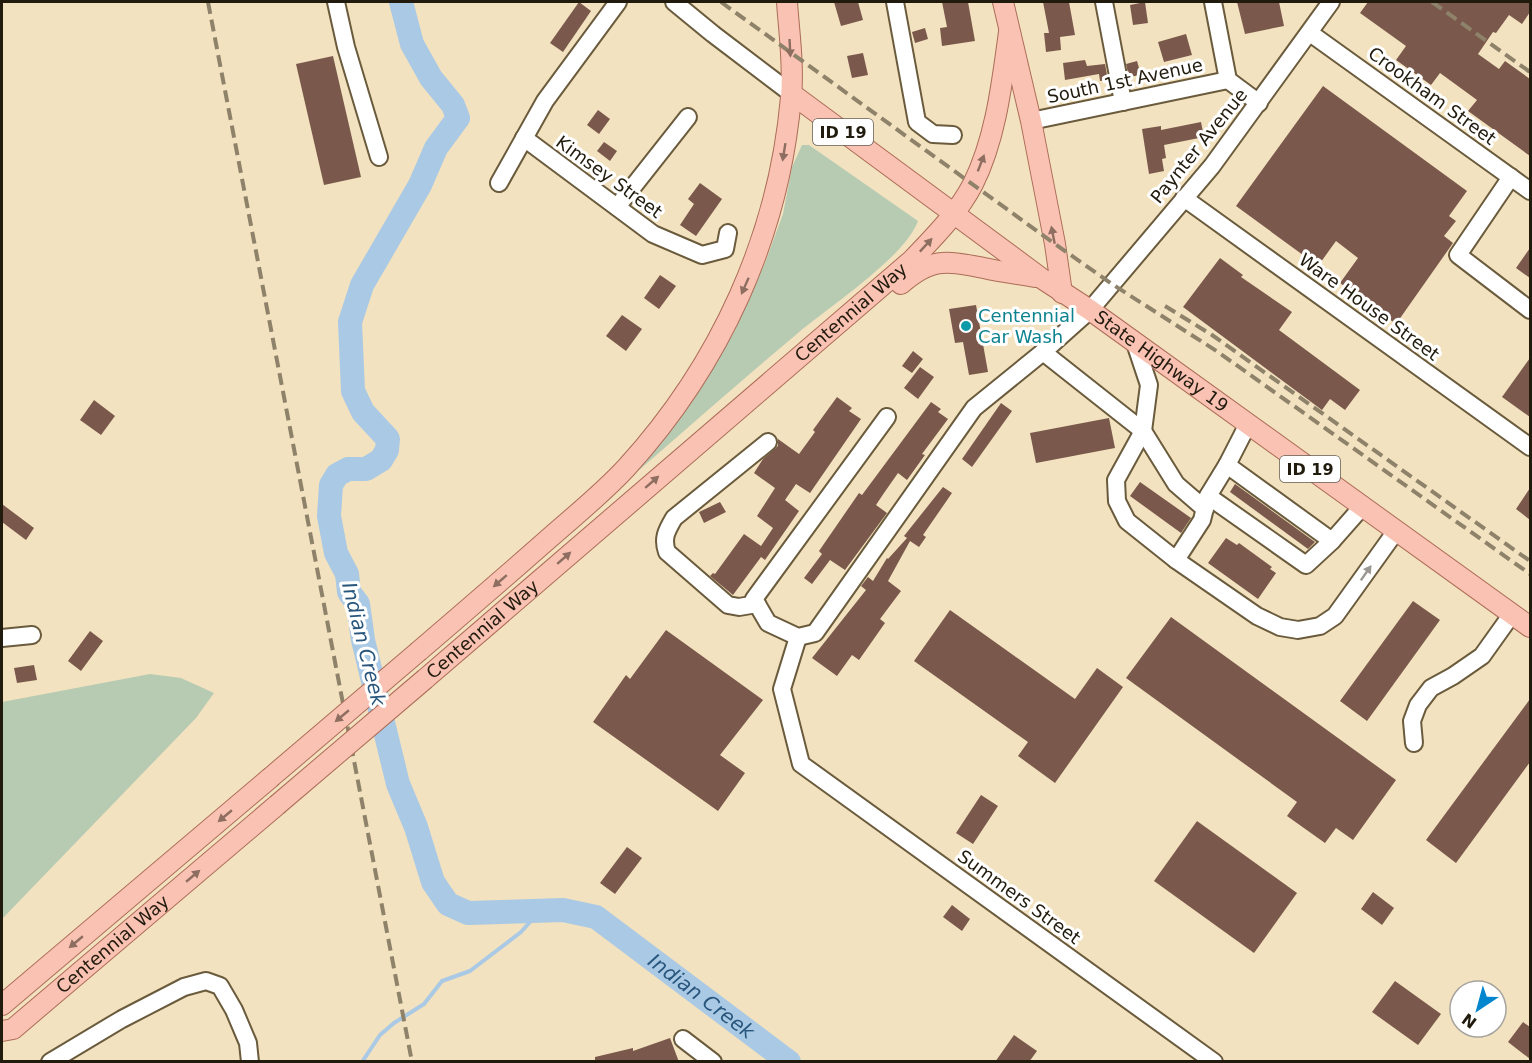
<svg xmlns="http://www.w3.org/2000/svg" width="1532" height="1063" viewBox="0 0 1532 1063" font-family="'DejaVu Sans',sans-serif">
  <style>
    .green { fill: #b7cbb3 }
    .lines { fill: none; stroke-linecap: round; stroke-linejoin: round }
    .stream { stroke: #aac9e5; stroke-width: 4 }
    .river { stroke: #aac9e5; stroke-width: 24 }
    .building { fill: #7a594c }
    .minor-casing { stroke: #6a5b3d; stroke-width: 20 }
    .major-casing { stroke: #ac6d58; stroke-width: 22 }
    .minor { stroke: #fff; stroke-width: 16 }
    .major { stroke: #fac2b3; stroke-width: 20 }
    .rail { stroke: #8e836a; stroke-width: 4; stroke-dasharray: 12 6; stroke-linecap: butt }
    .major-bridge-casing { stroke: #ac6d58; stroke-width: 22; stroke-linecap: butt }
    .major-bridge { stroke: #fac2b3; stroke-width: 20 }
    .oneway { fill: #8e6e60 }
    .oneway2 { fill: #9b9893 }
    .culture-dot { fill: #0f9aa8; stroke: #fff; stroke-width: 2 }
    .labels { text-anchor: middle; stroke-width: 6; stroke-linejoin: round; paint-order: stroke }
    .shield { fill: #fff; stroke: #645f56; stroke-width: 1.5 }
    .shield-label { font-size: 16px; font-weight: bold; fill: #211b0e }
    .street-label { font-size: 18px; fill: #211b0e; stroke: #fff }
    .culture-label { font-size: 18px; fill: #0d838f; stroke: #fff; text-anchor: start }
    .water-label { font-size: 20px; font-style: italic; fill: #28567d; stroke: #fff }
  </style>
  <rect width="100%" height="100%" fill="#f3e2bf"/>
  <g class="green">
    <path d="M802,145H809L918,221C905,257 829,307 798,333C744,378 691,425 638,471L688,405L734,332L765,263L783,214L792,167Z"/>
    <polygon points="150,674 181,678 214,693 196,718 2,919 2,702"/>
  </g>
  <g class="lines">
    <polyline class="stream" points="362,1062 380,1035 394,1023 424,1004 442,981 470,971 521,932 540,911"/>
    <path class="river" id="s1" d="M401,2L412,44L431,78L453,105L458,118L436,148L420,185L362,285L350,322L353,391L363,412L388,439L387,450L381,460L366,469H348L337,475L331,485L329,516L336,553L347,574L349,592L358,604L363,640L398,784L416,827L433,882L448,904L468,913L563,910L596,917L789,1062"/>
  </g>
  <g class="building">
    <polygon points="579,2 591,11 563,52 550,43"/>
    <polygon points="834,2 858,2 863,20 841,26"/>
    <polygon points="942,2 968,2 975,41 942,46 940,28 947,27"/>
    <polygon points="1043,2 1069,2 1075,35 1060,37 1061,50 1046,52 1044,33 1049,33"/>
    <polygon points="1145,2 1148,23 1133,25 1130,5"/>
    <polygon points="1237,2 1279,2 1284,26 1245,34"/>
    <polygon points="1368,2 1530,2 1530,12 1522,24 1509,15 1496,33 1493,32 1478,54 1499,69 1505,61 1530,79 1530,156 1468,111 1477,100 1440,73 1431,85 1396,60 1406,46 1360,13"/>
    <polygon points="925,28 928,39 915,43 912,32"/>
    <polygon points="1186,34 1192,55 1164,62 1158,42"/>
    <polygon points="863,53 868,75 852,78 847,56"/>
    <polygon points="333,56 361,177 324,185 296,64"/>
    <polygon points="1085,60 1087,66 1105,64 1108,80 1100,81 1099,74 1065,80 1063,63"/>
    <polygon points="1137,61 1141,75 1129,77 1126,64"/>
    <polygon points="1323,86 1467,191 1449,216 1456,221 1444,236 1453,243 1396,324 1340,283 1358,258 1336,241 1318,266 1236,206"/>
    <polygon points="598,110 610,119 599,134 587,125"/>
    <polygon points="1201,122 1204,137 1164,145 1166,158 1162,159 1164,171 1149,174 1142,129 1161,126 1161,130"/>
    <polygon points="604,142 617,151 610,161 597,151"/>
    <polygon points="700,183 722,199 696,236 680,225 694,204 688,199"/>
    <polygon points="1530,248 1530,278 1516,268"/>
    <polygon points="1220,258 1243,275 1241,277 1292,312 1279,330 1360,390 1345,410 1330,399 1322,410 1183,307"/>
    <polygon points="660,275 676,286 659,309 644,298"/>
    <polygon points="976,305 988,372 969,375 963,342 955,343 949,309"/>
    <polygon points="622,315 642,329 626,351 606,336"/>
    <polygon points="913,351 923,359 912,373 902,366"/>
    <polygon points="1530,358 1530,417 1502,397"/>
    <polygon points="920,367 934,377 918,399 904,388"/>
    <polygon points="837,397 852,408 849,411 861,419 810,493 796,484 785,500 799,511 765,560 761,557 733,595 710,576 713,573 715,574 744,534 761,546 773,528 757,516 775,488 754,473 763,459 778,446 778,439 799,454 815,432 813,430"/>
    <polygon points="94,400 115,416 101,435 80,420"/>
    <polygon points="931,402 941,409 938,412 948,419 922,454 925,455 907,480 898,473 884,493 876,505 887,513 845,570 830,560 812,584 804,578 822,554 819,551 859,493 862,495"/>
    <polygon points="1001,403 1012,411 972,467 962,459"/>
    <polygon points="1109,418 1115,448 1036,463 1030,433"/>
    <polygon points="1140,482 1191,518 1181,533 1130,496"/>
    <polygon points="1235,484 1315,542 1308,549 1230,492"/>
    <polygon points="943,487 952,493 923,535 926,537 919,547 910,541 888,581 901,591 880,619 885,623 859,660 852,655 837,676 812,658 866,590 861,586 868,577 873,581 887,558 888,559 907,538 904,536"/>
    <polygon points="1530,488 1530,520 1516,509"/>
    <polygon points="720,502 726,512 704,523 699,512"/>
    <polygon points="2,504 34,528 26,540 2,522"/>
    <polygon points="1226,538 1237,545 1239,543 1272,567 1270,569 1276,573 1258,599 1208,563"/>
    <polygon points="1413,601 1440,620 1367,721 1340,701"/>
    <polygon points="950,610 1075,699 1097,668 1123,687 1055,783 1018,756 1028,742 914,661"/>
    <polygon points="1171,617 1396,780 1353,840 1336,828 1325,843 1287,816 1297,802 1126,678"/>
    <polygon points="666,630 763,700 720,755 745,773 718,811 593,722 626,675 630,679"/>
    <polygon points="90,631 103,641 81,671 68,661"/>
    <polygon points="34,665 37,680 17,683 14,668"/>
    <polygon points="1530,699 1530,762 1456,863 1426,840"/>
    <polygon points="981,795 998,806 973,844 956,833"/>
    <polygon points="1197,821 1297,893 1254,953 1154,881"/>
    <polygon points="627,847 642,858 615,894 600,883"/>
    <polygon points="1373,892 1394,908 1382,925 1361,909"/>
    <polygon points="952,905 970,919 962,931 943,917"/>
    <polygon points="1395,981 1441,1014 1418,1045 1372,1012"/>
    <polygon points="1523,1022 1530,1027 1530,1059 1508,1042"/>
    <polygon points="1014,1035 1037,1051 1029,1062 995,1062"/>
    <polygon points="670,1038 679,1062 595,1062 595,1057 633,1048 633,1051"/>
  </g>
  <g class="lines">
    <defs>
      <g id="minor">
        <polyline points="336,2 346,47 379,157"/>
        <polyline points="674,2 713,34 792,94"/>
        <polyline points="895,2 917,122 933,134 953,135"/>
        <polyline points="1104,2 1123,102"/>
        <polyline points="1213,2 1228,80 1259,103"/>
        <polyline points="1310,33 1530,191"/>
        <polyline points="1031,121 1228,80"/>
        <polyline points="524,138 653,234 702,255 725,249 728,233"/>
        <polyline points="1511,177 1458,255 1530,310"/>
        <polyline points="499,183 545,101 618,2"/>
        <polyline points="1184,198 1530,447"/>
        <polyline points="617,207 688,117"/>
        <polyline points="1135,343 1149,385 1143,431 1116,480 1117,501 1127,521 1176,560"/>
        <polyline points="1043,352 1143,431 1176,484 1205,509"/>
        <polyline points="887,417 754,599 768,623 798,637 815,633 974,408 1043,352 1090,310 1212,166 1331,2"/>
        <polyline points="1248,424 1227,465 1332,541 1362,507"/>
        <polyline points="1227,465 1208,496 1306,565 1332,541"/>
        <polyline points="1208,496 1202,520 1176,560 1257,616 1280,627 1298,630 1320,626 1335,616 1396,531"/>
        <path d="M757,604L739,607L728,605L667,552C662,538 667,530 674,518L768,442"/>
        <polyline points="798,637 782,689 801,764 1214,1062"/>
        <polyline points="2,638 32,635"/>
        <polyline points="1414,743 1412,721 1418,705 1431,688 1453,676 1482,656 1512,614"/>
        <polyline points="683,1039 713,1062"/>
        <polyline points="50,1062 122,1019 184,987 206,981 220,986 234,1010 248,1043 250,1062"/>
      </g>
      <g id="major">
        <polyline points="1003,2 1031,121 1055,244 1062,293"/>
        <path id="s2" d="M792,94L1041,278L1090,310L1530,627"/>
        <path d="M901,284C932,257 946,261 984,268C1001,272 1018,274 1035,277"/>
        <path d="M419,651C461,615 504,578 546,541C573,517 602,494 626,468C720,365 779,236 791,97C794,66 789,32 787,2"/>
        <path id="s3" d="M425,679L912,260C934,237 958,213 973,184C996,138 1002,83 1009,32"/>
        <polyline points="2,1005 270,778"/>
        <path id="s4" d="M2,1031L13,1029L277,805"/>
      </g>
    </defs>
    <use href="#minor" class="minor-casing"/>
    <use href="#major" class="major-casing"/>
    <use href="#minor" class="minor"/>
    <use href="#major" class="major"/>
    <g class="rail">
      <polyline points="208,2 412,1062"/>
      <polyline points="721,2 1055,244 1112,284 1218,352 1530,574"/>
      <polyline points="1432,2 1530,72"/>
      <polyline points="1165,306 1212,335 1530,561"/>
    </g>
    <defs>
      <g id="major-bridge">
        <polyline points="270,778 419,651"/>
        <polyline points="277,805 425,679"/>
      </g>
    </defs>
    <use href="#major-bridge" class="major-bridge-casing"/>
    <use href="#major-bridge" class="major-bridge"/>
  </g>
  <defs><path id="oneway-solid" d="M-6-.8H1V-3.2L6.5 0L1 3.2V.8H-6Z" transform="scale(1.5)"/></defs>
  <g class="oneway">
    <use href="#oneway-solid" transform="translate(790 48) rotate(87)"/>
    <use href="#oneway-solid" transform="translate(784 152) rotate(99)"/>
    <use href="#oneway-solid" transform="translate(981 163) rotate(-69)"/>
    <use href="#oneway-solid" transform="translate(1053 235) rotate(-101)"/>
    <use href="#oneway-solid" transform="translate(926 245) rotate(-47)"/>
    <use href="#oneway-solid" transform="translate(745 286) rotate(114)"/>
    <use href="#oneway-solid" transform="translate(652 482) rotate(-41)"/>
    <use href="#oneway-solid" transform="translate(564 558) rotate(-41)"/>
    <use href="#oneway-solid" transform="translate(500 581) rotate(139)"/>
    <use href="#oneway-solid" transform="translate(342 716) rotate(140)"/>
    <use href="#oneway-solid" transform="translate(225 816) rotate(140)"/>
    <use href="#oneway-solid" transform="translate(193 876) rotate(-40)"/>
    <use href="#oneway-solid" transform="translate(76 942) rotate(140)"/>
  </g>
  <use class="oneway2" href="#oneway-solid" transform="translate(1366 573) rotate(-55)"/>
  <circle class="culture-dot" cx="966" cy="326" r="6"/>
  <g class="labels">
    <g class="shield">
      <rect x="813" y="119" width="60" height="26" rx="4.5"/>
      <rect x="1280" y="456" width="60" height="26" rx="4.5"/>
    </g>
    <g class="shield-label">
      <text x="843" y="138">ID 19</text>
      <text x="1310" y="475">ID 19</text>
    </g>
    <g class="street-label">
      <text transform="translate(1125 81) rotate(-12)" y="6">South 1st Avenue</text>
      <text transform="translate(1432 96) rotate(36)" y="6">Crookham Street</text>
      <text transform="translate(1199 146) rotate(-51)" y="6">Paynter Avenue</text>
      <text transform="translate(609 177) rotate(36)" y="6">Kimsey Street</text>
      <text transform="translate(1369 307) rotate(36)" y="6">Ware House Street</text>
      <text dy="6" stroke="none"><textPath href="#s3" startOffset="562">Centennial Way</textPath></text>
      <text dy="6" stroke="none"><textPath href="#s2" startOffset="456">State Highway 19</textPath></text>
      <text dy="6" stroke="none"><textPath href="#s3" startOffset="76">Centennial Way</textPath></text>
      <text transform="translate(1019 897) rotate(36)" y="6">Summers Street</text>
      <text dy="6" stroke="none"><textPath href="#s4" startOffset="142">Centennial Way</textPath></text>
    </g>
    <g class="culture-label">
      <text x="978" y="322">Centennial<tspan x="978" dy="21">Car Wash</tspan></text>
    </g>
    <g class="water-label">
      <text transform="translate(364 644) rotate(76)" y="7">Indian Creek</text>
      <text dy="7" stroke="none"><textPath href="#s1" startOffset="1298">Indian Creek</textPath></text>
    </g>
  </g>
  <rect width="1532" height="1063" fill="none" stroke="#211b0e" stroke-width="6"/>
  <g transform="translate(1478 1009) rotate(216)"><circle r="28" fill="#ffffff" stroke="#a6a49f" stroke-width="1.5"/>
  <path d="M0-4.5L10 22L0 15L-10 22Z" fill="#0486ce"/>
  <text y="-9" font-size="16" font-weight="bold" text-anchor="middle" fill="#211b0e">N</text>
  </g>
</svg>
